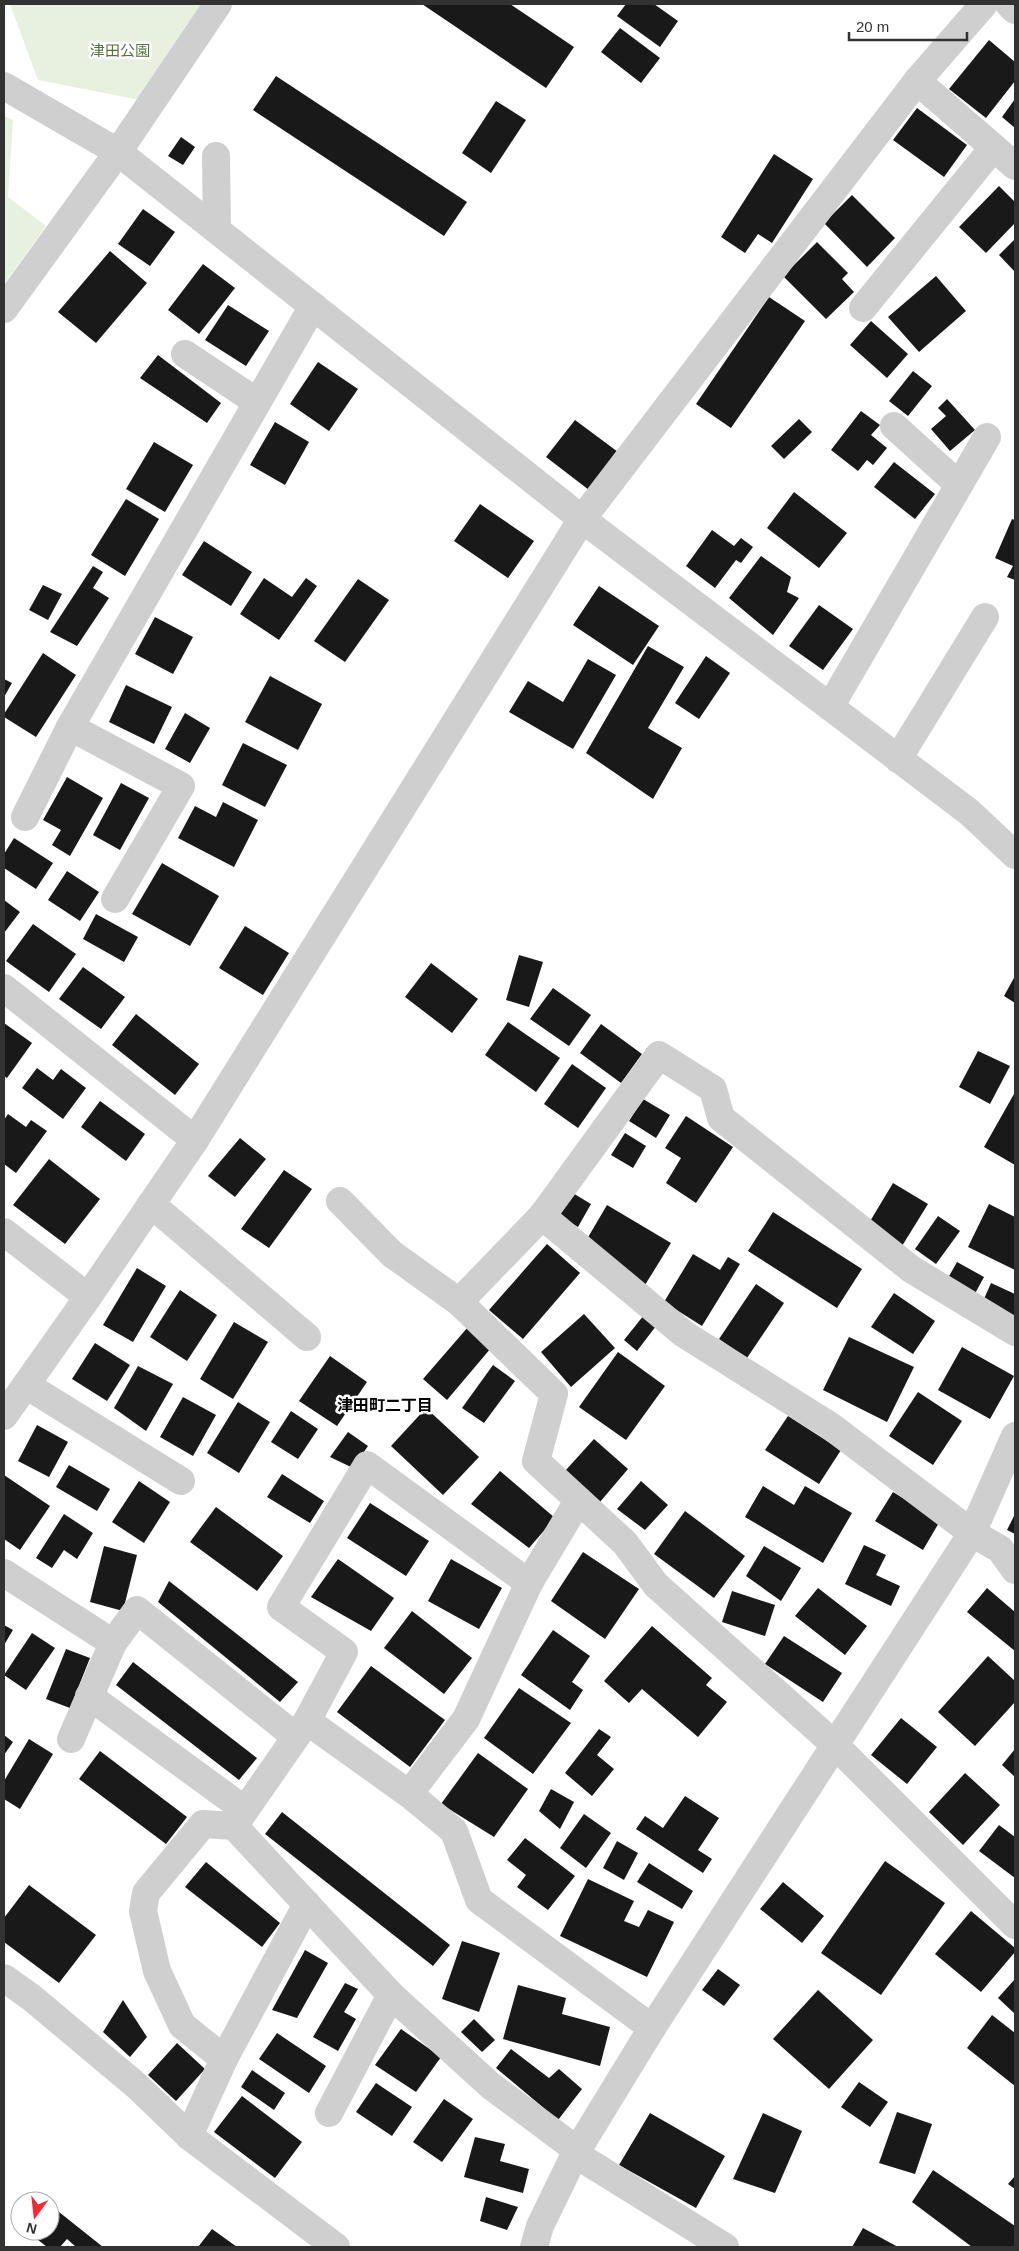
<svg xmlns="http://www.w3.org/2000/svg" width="1019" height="2251" font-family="Helvetica,'Noto Sans JP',sans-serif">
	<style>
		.green { fill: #e8f0e0 }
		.building { fill: #191919 }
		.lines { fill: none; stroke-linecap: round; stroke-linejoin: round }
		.minor { stroke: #cfcfcf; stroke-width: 28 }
		.labels { text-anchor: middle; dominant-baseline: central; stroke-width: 5; stroke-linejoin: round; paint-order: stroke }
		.park-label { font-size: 15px; fill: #52733a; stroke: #fff }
		.neighbourhood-label { font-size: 16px; font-weight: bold; fill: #000; stroke: #fff }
	</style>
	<rect width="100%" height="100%" fill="#fff"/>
	<g class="green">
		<polygon points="10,4 206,4 140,100 38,80"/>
		<polygon points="4,116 13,120 8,197 46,226 4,284"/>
	</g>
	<g class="building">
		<polygon points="422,4 510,4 574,47 546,88"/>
		<polygon points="626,4 654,4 678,21 660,47 617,16"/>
		<polygon points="620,28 660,58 641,83 601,52"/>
		<polygon points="989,40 1015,62 1015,81 986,118 949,89"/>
		<polygon points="276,76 467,202 444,236 253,110"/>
		<polygon points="1015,99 1015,128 1002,117"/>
		<polygon points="496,101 526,120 491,173 462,153"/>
		<polygon points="917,108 967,145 944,177 893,140"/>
		<polygon points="181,137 195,147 183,165 168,156"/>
		<polygon points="774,154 813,179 772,243 758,234 745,253 721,237"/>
		<polygon points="999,186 1015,202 1015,223 986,253 959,227"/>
		<polygon points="852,195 895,238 867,267 824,223"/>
		<polygon points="143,209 175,232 150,266 118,244"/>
		<polygon points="1015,239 1015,272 999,255"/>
		<polygon points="817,242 848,273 842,279 854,292 826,319 783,276"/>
		<polygon points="110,251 147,283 96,343 58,312"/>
		<polygon points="203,264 235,288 199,334 168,310"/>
		<polygon points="936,276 966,311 919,352 888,317"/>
		<polygon points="769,297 805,321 731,428 696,404"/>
		<polygon points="228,305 269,331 246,366 205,340"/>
		<polygon points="871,321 908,354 887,378 850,345"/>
		<polygon points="158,355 221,403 207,423 140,378"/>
		<polygon points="318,362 358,389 329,431 290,404"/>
		<polygon points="913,371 932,386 908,416 889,401"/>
		<polygon points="947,399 975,430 950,451 931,429 946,416 938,408"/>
		<polygon points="861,411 880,425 871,435 887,448 873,465 867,460 858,471 831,450"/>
		<polygon points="799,419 812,432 784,459 771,446"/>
		<polygon points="575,420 618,452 589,490 546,457"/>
		<polygon points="275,422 309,442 285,485 250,465"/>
		<polygon points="154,442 193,465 165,512 126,489"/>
		<polygon points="894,462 935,494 915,519 874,487"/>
		<polygon points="794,492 847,533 819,568 767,528"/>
		<polygon points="126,499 159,519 125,576 91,555"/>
		<polygon points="480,504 534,541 508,578 454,541"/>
		<polygon points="1012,519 1015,520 1015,580 1007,577 1013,566 995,558"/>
		<polygon points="712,530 734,546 741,538 753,547 741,563 736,560 715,588 686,566"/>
		<polygon points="204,541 252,572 231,606 182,575"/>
		<polygon points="761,556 791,577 787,592 799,598 773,635 729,598"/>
		<polygon points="93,566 103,572 93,588 109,598 77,646 50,632"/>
		<polygon points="264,578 292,597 306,578 317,586 279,640 240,614"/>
		<polygon points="358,579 389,600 345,662 314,641"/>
		<polygon points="43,585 62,594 48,620 29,610"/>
		<polygon points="599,586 659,626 633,665 573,625"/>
		<polygon points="819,605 853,629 823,670 789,646"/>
		<polygon points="155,617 193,637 173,674 135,654"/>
		<polygon points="648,646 684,667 648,728 682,748 653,799 586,753"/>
		<polygon points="43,653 76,675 36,737 4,717 4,714"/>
		<polygon points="706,656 730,673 699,719 675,703"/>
		<polygon points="588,659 616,675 573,749 509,712 528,681 563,702"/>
		<polygon points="270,676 322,704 298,750 245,722"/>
		<polygon points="4,679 12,683 4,697"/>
		<polygon points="126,685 172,707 154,744 109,722"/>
		<polygon points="185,713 210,728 190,763 165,749"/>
		<polygon points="243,743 287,765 265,807 222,785"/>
		<polygon points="67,777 103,798 70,856 52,845 61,830 43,820"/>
		<polygon points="121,783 149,798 120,850 93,835"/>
		<polygon points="223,802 258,820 234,867 178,838 195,806 216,817"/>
		<polygon points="14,838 53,863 36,889 4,868 4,854"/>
		<polygon points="162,863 219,896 190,946 132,914"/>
		<polygon points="67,871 99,892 80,921 48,900"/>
		<polygon points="4,900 20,912 4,933"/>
		<polygon points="96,914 138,937 124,962 83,939"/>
		<polygon points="33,924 76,954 49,992 6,961"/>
		<polygon points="245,926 289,953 263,995 219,968"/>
		<polygon points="519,955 543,962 529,1007 506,1000"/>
		<polygon points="431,963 478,999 452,1033 405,997"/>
		<polygon points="83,967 125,997 101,1029 59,999"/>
		<polygon points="1015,976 1015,1003 1004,996"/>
		<polygon points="553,988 591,1015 569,1046 530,1019"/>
		<polygon points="136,1014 199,1064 175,1095 112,1045"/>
		<polygon points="508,1022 560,1058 536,1092 485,1055"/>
		<polygon points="4,1023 32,1043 7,1078 4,1076"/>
		<polygon points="601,1024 642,1054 621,1083 580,1053"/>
		<polygon points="978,1051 1010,1066 990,1104 959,1087"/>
		<polygon points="572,1064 606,1088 578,1128 544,1104"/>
		<polygon points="37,1068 53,1080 61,1069 86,1088 63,1119 22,1088"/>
		<polygon points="1014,1094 1015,1095 1015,1165 984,1147"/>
		<polygon points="643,1099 670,1115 656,1138 629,1121"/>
		<polygon points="100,1101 145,1134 126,1161 81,1127"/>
		<polygon points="8,1114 26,1127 31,1120 47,1131 16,1173 4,1164 4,1120"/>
		<polygon points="686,1116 733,1147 696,1203 666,1183 681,1158 665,1148"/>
		<polygon points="625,1133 646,1146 633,1168 611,1155"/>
		<polygon points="240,1138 266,1159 235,1197 208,1176"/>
		<polygon points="49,1159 100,1199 65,1244 13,1205"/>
		<polygon points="284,1170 312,1189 269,1248 241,1229"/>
		<polygon points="893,1183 928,1204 902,1246 869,1223"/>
		<polygon points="571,1192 591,1204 578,1227 557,1215"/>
		<polygon points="989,1204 1015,1217 1015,1270 968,1247"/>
		<polygon points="607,1205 671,1243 645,1285 587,1239"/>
		<polygon points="773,1212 862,1269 837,1308 748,1251"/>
		<polygon points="938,1216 960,1231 936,1264 915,1249"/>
		<polygon points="547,1244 580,1273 523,1339 489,1310"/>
		<polygon points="693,1254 720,1270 728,1257 740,1264 702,1326 664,1302"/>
		<polygon points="957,1262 984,1277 972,1299 944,1285"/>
		<polygon points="137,1268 166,1286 133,1342 103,1325"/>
		<polygon points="991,1283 1015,1294 1015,1324 980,1308"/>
		<polygon points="756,1284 784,1303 747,1358 719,1339"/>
		<polygon points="180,1290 217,1315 187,1361 150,1337"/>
		<polygon points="894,1293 935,1321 913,1354 871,1327"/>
		<polygon points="584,1314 615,1348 571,1387 541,1352"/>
		<polygon points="644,1315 656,1326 637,1351 624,1340"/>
		<polygon points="234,1322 268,1342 233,1399 200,1379"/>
		<polygon points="468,1327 491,1348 447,1400 423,1379"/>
		<polygon points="849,1337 914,1367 887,1422 823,1390"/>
		<polygon points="95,1343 130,1365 107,1401 72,1379"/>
		<polygon points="962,1347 1014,1376 990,1419 938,1390"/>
		<polygon points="618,1352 665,1386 626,1440 579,1407"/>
		<polygon points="330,1356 367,1382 337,1426 299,1401"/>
		<polygon points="493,1365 515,1381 484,1423 462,1408"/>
		<polygon points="138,1366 173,1384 146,1431 114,1408"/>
		<polygon points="918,1392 962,1421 933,1465 889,1436"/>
		<polygon points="183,1397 216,1415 193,1456 160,1437"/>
		<polygon points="238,1402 270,1422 239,1473 207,1453"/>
		<polygon points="426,1408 479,1457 443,1495 391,1446"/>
		<polygon points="291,1411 318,1429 298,1459 271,1442"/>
		<polygon points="788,1416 841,1450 819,1484 765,1450"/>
		<polygon points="37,1425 68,1442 49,1477 18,1461"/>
		<polygon points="348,1432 368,1446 353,1468 330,1457"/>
		<polygon points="594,1439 628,1469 600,1502 565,1471"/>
		<polygon points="69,1465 110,1489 97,1511 56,1487"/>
		<polygon points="500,1471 555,1518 529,1548 471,1504"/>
		<polygon points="282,1474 324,1501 310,1523 267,1497"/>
		<polygon points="4,1475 50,1506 20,1550 4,1539"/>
		<polygon points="139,1481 170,1502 144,1543 112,1522"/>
		<polygon points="641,1481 668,1505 645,1530 617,1509"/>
		<polygon points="763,1486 794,1505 805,1486 852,1513 823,1563 745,1517"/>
		<polygon points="893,1492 940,1521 923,1550 875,1521"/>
		<polygon points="370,1503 429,1541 406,1576 347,1538"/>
		<polygon points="216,1507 283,1556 257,1591 190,1542"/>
		<polygon points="685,1511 745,1556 714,1598 654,1554"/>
		<polygon points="64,1514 93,1533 77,1559 64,1550 52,1568 36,1558"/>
		<polygon points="1015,1514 1015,1534 1007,1530"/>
		<polygon points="864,1545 886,1555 876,1575 900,1586 891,1606 845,1584"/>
		<polygon points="104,1546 137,1555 123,1611 90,1602"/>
		<polygon points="764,1546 801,1568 781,1601 746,1576"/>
		<polygon points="583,1552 639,1589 605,1639 551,1601"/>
		<polygon points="338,1559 394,1598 371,1631 311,1597"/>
		<polygon points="451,1559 502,1588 479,1629 428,1601"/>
		<polygon points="169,1581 298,1682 280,1702 158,1602"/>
		<polygon points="818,1588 867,1626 845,1655 795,1616"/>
		<polygon points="987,1588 1015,1612 1015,1651 967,1612"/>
		<polygon points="732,1591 775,1605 765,1636 722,1622"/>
		<polygon points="412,1611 472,1658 444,1694 384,1648"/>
		<polygon points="4,1625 13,1630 4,1645"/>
		<polygon points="652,1626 712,1678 706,1685 727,1702 698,1737 642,1689 629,1703 604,1681"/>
		<polygon points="553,1630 590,1656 572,1682 583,1690 570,1710 521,1675"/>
		<polygon points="32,1633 55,1648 26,1690 4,1675"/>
		<polygon points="784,1636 842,1673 823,1702 765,1664"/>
		<polygon points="66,1649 90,1658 70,1708 46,1699"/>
		<polygon points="988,1656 1015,1681 1015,1702 975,1746 938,1712"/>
		<polygon points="133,1662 257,1758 239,1780 116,1685"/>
		<polygon points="371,1666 445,1720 410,1767 337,1712"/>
		<polygon points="519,1688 571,1723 533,1774 484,1738"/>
		<polygon points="901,1718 937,1747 907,1784 871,1755"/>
		<polygon points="599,1729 611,1737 597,1755 614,1769 592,1796 565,1773"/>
		<polygon points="4,1735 13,1742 4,1755"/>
		<polygon points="29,1739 53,1754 20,1809 4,1799 4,1781"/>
		<polygon points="1015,1749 1015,1777 1002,1765"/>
		<polygon points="100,1751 187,1817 166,1844 79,1779"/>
		<polygon points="478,1753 528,1789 494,1837 441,1804"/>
		<polygon points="965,1773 1000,1805 963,1845 929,1812"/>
		<polygon points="551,1789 574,1802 560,1829 539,1811"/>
		<polygon points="685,1796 719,1818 698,1850 712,1859 703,1873 636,1829 645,1816 663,1828"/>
		<polygon points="282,1812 450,1945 433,1966 265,1834"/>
		<polygon points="584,1814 611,1833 586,1868 560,1848"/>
		<polygon points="999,1825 1015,1837 1015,1878 979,1851"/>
		<polygon points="525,1838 575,1876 548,1910 517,1887 526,1875 507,1860"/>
		<polygon points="617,1841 638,1853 624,1880 603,1868"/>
		<polygon points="885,1861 945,1903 881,1995 821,1953"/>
		<polygon points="206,1862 280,1923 262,1947 185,1887"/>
		<polygon points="649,1863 693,1891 682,1909 637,1882"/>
		<polygon points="588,1879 634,1901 624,1921 639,1927 648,1910 674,1922 647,1977 560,1936"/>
		<polygon points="783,1882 824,1916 802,1943 760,1909"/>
		<polygon points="29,1885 96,1935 59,1983 4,1942 4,1918"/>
		<polygon points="971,1911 1015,1948 1015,1952 981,1992 935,1954"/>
		<polygon points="462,1941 500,1953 479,2012 442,1999"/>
		<polygon points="305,1950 328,1963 297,2018 272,2010"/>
		<polygon points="718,1969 740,1985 724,2006 702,1990"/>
		<polygon points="1015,1979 1015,2014 998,1998"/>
		<polygon points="345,1983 358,1989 344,2012 356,2019 338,2051 313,2037"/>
		<polygon points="518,1985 566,1998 562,2014 610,2027 600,2066 503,2039"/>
		<polygon points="818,1990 873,2040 829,2089 773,2039"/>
		<polygon points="123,2000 147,2037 130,2057 103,2032"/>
		<polygon points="992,2015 1015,2033 1015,2086 967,2048"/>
		<polygon points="474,2019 495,2040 482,2052 461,2032"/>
		<polygon points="401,2029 441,2057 416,2092 375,2065"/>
		<polygon points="277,2033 326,2066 309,2093 259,2059"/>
		<polygon points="177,2043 205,2069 176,2101 148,2075"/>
		<polygon points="511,2049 549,2078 559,2069 582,2089 558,2120 496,2068"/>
		<polygon points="252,2070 285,2093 274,2110 241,2087"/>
		<polygon points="859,2082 888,2102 870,2127 841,2107"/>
		<polygon points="376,2083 412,2107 392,2136 356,2112"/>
		<polygon points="242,2096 302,2142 275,2178 214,2132"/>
		<polygon points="444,2099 473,2119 442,2162 413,2142"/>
		<polygon points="897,2112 932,2124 915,2174 879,2163"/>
		<polygon points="650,2113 725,2156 696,2208 619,2165"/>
		<polygon points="763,2113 802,2131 775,2193 733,2179"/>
		<polygon points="475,2137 505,2144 500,2161 529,2169 523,2193 464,2177"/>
		<polygon points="933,2170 1015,2226 1015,2247 972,2247 912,2202"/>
		<polygon points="1015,2176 1015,2189 1008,2184"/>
		<polygon points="486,2197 518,2207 507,2230 480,2221"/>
		<polygon points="54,2208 103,2247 76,2247 67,2239 60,2247 47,2247 33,2236 36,2231 50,2231 50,2214"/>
		<polygon points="863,2228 898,2247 852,2247"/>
		<polygon points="212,2229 237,2247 198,2247"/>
	</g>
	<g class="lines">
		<g class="minor">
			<polyline points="1009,4 1015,10"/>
			<polyline points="917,81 1015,166"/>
			<polyline points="4,86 118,152 582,519 969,812 1015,855"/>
			<polyline points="216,156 217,230"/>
			<polyline points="863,308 993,148"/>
			<polyline points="4,309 118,152 218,4"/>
			<polyline points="185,354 257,402"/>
			<polyline points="894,426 959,485"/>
			<polyline points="830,707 987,437"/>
			<polyline points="898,759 985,617"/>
			<polyline points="25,817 70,727"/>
			<polyline points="115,899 181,786 70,727 313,306"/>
			<polyline points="4,988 195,1140"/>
			<polyline points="340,1201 392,1254 459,1302 554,1394 536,1461 625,1543 656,1585 835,1745 1015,1925"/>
			<polyline points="151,1204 307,1337"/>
			<polyline points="542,1216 659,1055 713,1089 721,1118 911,1269 1015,1332"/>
			<polyline points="4,1232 88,1297"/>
			<polyline points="459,1302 542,1216 684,1334 829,1425 972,1533 1000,1549 1015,1570"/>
			<polyline points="26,1385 181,1481"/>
			<polyline points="4,1416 88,1297 195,1140 582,519 917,81 984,4"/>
			<polyline points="4,1573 113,1643"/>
			<polyline points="529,1583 367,1465 281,1607 344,1652 307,1721 409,1794 454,1831 479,1900 652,2028"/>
			<polyline points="89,1696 245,1810"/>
			<polyline points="307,1721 234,1826 391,1995 491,2086 577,2150"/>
			<polyline points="71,1739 113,1643 137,1610 296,1737"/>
			<polyline points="409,1794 466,1719 529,1583 578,1501"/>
			<polyline points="4,1978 32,1998 137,2086 189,2136 336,2247"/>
			<polyline points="224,2059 182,2025 157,1971 143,1911 146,1893 203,1824 234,1826"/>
			<polyline points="329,2113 391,1995"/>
			<polyline points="189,2136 224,2059 307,1904"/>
			<polyline points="575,2154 725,2247"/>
			<polyline points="534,2247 540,2226 575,2154 652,2028 972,1533 1015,1436"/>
		</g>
	</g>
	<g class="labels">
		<g class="park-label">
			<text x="120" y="50">津田公園</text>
		</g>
		<g class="neighbourhood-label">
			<text x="385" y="1405">津田町二丁目</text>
		</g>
	</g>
	<rect width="1019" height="2251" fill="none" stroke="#323232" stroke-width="10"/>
	<g transform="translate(35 2216) rotate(195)"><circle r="24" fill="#ffffff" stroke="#adadad"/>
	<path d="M0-4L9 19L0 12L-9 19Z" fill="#f6272e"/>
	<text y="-8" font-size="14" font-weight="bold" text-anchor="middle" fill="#323232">N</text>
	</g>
	<path d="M849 32v8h118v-8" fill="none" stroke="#323232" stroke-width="2.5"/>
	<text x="856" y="32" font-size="15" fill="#323232" stroke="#ffffff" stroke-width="4" paint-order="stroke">20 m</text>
</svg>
